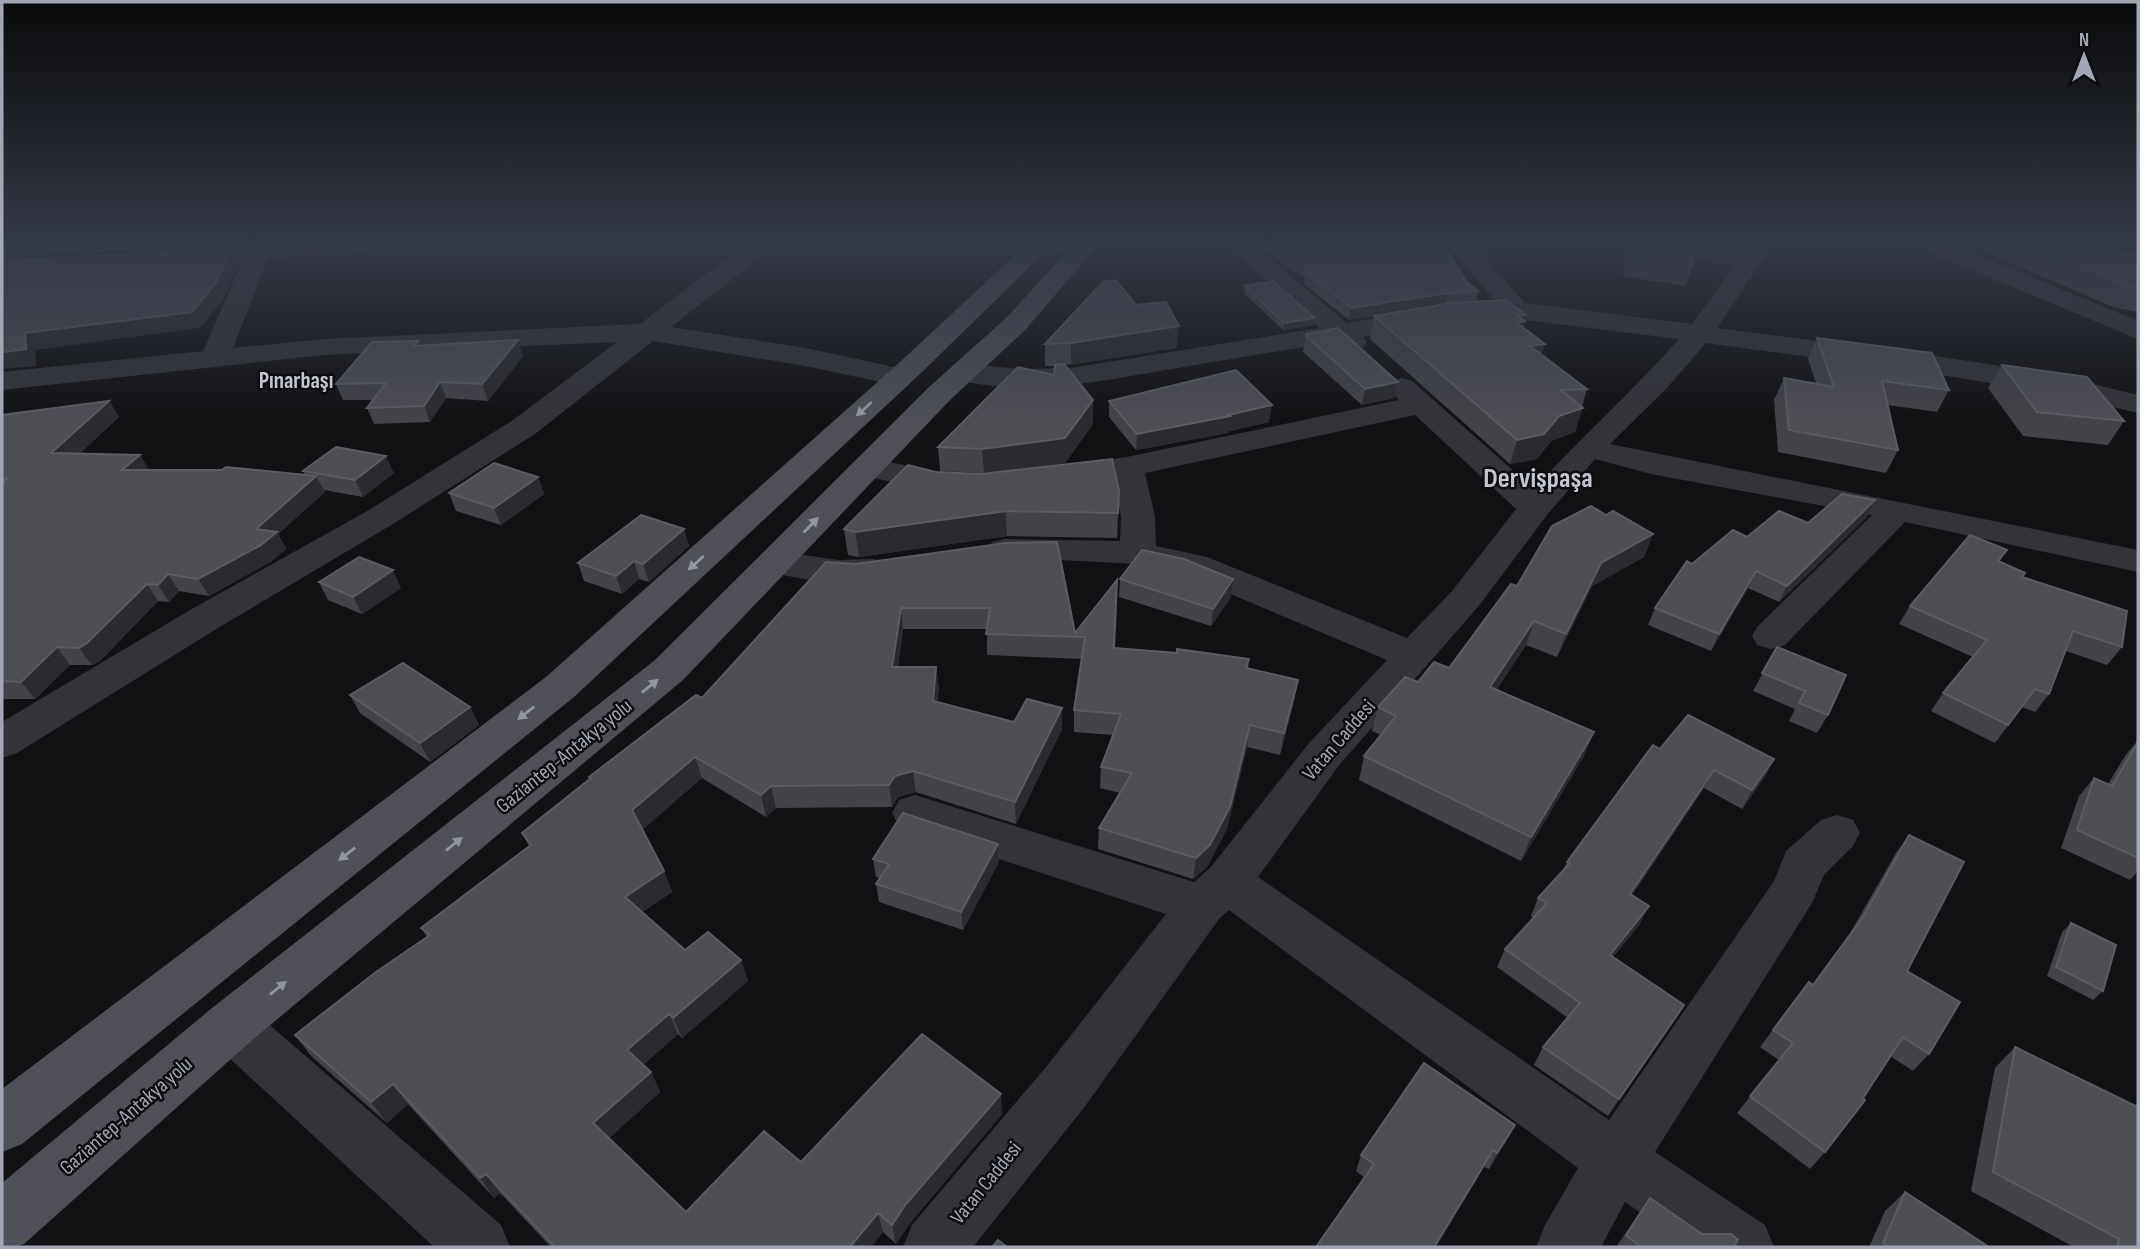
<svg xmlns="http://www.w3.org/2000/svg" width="2140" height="1249" font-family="'Sofia Sans Condensed',sans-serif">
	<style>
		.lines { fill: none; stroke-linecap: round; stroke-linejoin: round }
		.minor { fill: #333339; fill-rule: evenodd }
		.major { fill: #4f5058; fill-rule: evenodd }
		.wall { fill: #434349 }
		.shaded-wall { fill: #2b2b2f }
		.building { fill: #4e4e55; stroke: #5b5c64; stroke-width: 2 }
		.oneway { fill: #9296a2 }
		.labels { text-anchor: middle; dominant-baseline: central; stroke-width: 5; stroke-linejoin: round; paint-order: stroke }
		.street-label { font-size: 21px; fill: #a3a7b5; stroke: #0d0d0f }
		.far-district-label { font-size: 23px; font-weight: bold; fill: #c4c7d1; stroke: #0d0d0f }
		.district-label { font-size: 28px; font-weight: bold; fill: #c4c7d1; stroke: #0d0d0f }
	</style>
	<rect width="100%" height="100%" fill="#121214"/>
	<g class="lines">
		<g class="minor">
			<polygon points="3,246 28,246 11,270 2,272"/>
			<path d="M217,246h872l-3,5 -50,5h-274l-91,71 135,21 93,20 10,3 5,6 -5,6 -10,3 -93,-20 -153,-25 -118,93 -142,90 -175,104 -201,125 -15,5v-36l188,-112 179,-100 144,-90 104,-78 -293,13 -322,35v-18l201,-21 40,-91 -60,2 -9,-2 -3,-5 3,-5zM354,254l377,1 -91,69 -316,15 -91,9 35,-90z"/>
			<path d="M1227,246h27l93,77 99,-16 51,-3 -47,-58h25l50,57 167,21 42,-58 -76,-13 -9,-2 -3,-5h57l40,7 5,-7h24l-55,82c140,19 284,31 421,67v18c-142,-35 -287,-50 -432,-70l-39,45 -57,56 528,106v22l-233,-50 -120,123 -14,4 -14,-4 -5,-9 5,-9 115,-112 -221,-41 -56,-15 -48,56 -69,92 -138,157 -82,113 351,243 165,-239 12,-30 35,-31 16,-5 16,5 7,13 -7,13 -29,29 -12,28 -157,249 110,73 9,22h-84l-65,-45 -24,45h-65l9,-22 33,-57 -349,-258 -10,9 -133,186 -113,142h-70l9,-22 134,-158 120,-153 -267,-88 -7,-13 7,-13 16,-5 279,87 16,-14 100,-126 77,-82 -204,-86 -45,-10 -80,-4 -53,1 -13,-3 -5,-8 5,-8 13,-3 115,2 1,-25 -8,-37 -50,6 -12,-3 -4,-7 4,-7 76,-11 272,-57 -12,-13 5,-6 10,-3 10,3 122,108c47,-52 99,-98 145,-150l-162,-20 -71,4 -83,14 4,5 -4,6c-12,3 -18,1 -27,-6 -57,9 -113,18 -170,28 -70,12 -143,27 -213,9l-5,-6 5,-6 10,-3 57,5 51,-1 249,-40zM1415,415l101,94 -64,82 -45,47 -200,-81 -51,-11 -1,-30 -10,-43z"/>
			<polygon points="1923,246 1956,246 2138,321 2138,339 1926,251"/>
			<polygon points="867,457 963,478 968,485 963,492 951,495 855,474 851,467 855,460"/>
			<path d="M775,551l64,9 34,-1 13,3 5,8 -5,8c-39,10 -85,2 -124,-8l-5,-8 5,-8z"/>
			<polygon points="231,1001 250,1008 501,1225 510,1247 434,1247 212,1042 204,1025 212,1008"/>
		</g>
		<g class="major">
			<polygon points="1025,246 1051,246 921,373 574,697 22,1144 2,1152 2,1089 546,677 901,361"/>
			<polygon points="1072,246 1097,246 1025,330 950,400 683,680 250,1042 24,1244 15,1247 2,1247 2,1183 212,1008 655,660 928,388 1006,318"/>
		</g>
	</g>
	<g class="wall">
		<polygon points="2,246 215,246 2,257"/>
		<polygon points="1257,246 1398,246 1467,282 1478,291 1476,302 1524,321 1524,327 1542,355 1587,389 1575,432 1551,441 1537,459 1510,464 1370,339 1374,316 1349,320 1304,284 1305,278"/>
		<polygon points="1625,246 1692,246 1693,265 1685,286 1623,276"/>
		<polygon points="1985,246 2101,246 2100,247 2138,255 2138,312 2113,307 1990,254"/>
		<polygon points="1245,286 1315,318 1314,325 1283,330 1244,293"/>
		<polygon points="1136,305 1177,348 1065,365 1093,424 1065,463 984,473 940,471 938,447 1054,375 1055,366 1045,366 1045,344"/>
		<polygon points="1306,334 1398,382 1394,398 1362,405 1303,352"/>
		<polygon points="1817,338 1949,390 1937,412 1888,405 1898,450 1886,473 1778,452 1774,400 1784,378 1816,383 1808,359"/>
		<polygon points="420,346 523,356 488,401 446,398 430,422 374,424 367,408 373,400 343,400 336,384"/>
		<polygon points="2002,365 2124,421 2108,445 2023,436 1988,388"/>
		<polygon points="109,401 119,417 79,454 149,470 305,475 303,471 394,473 363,497 324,490 325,492 278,534 286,549 270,562 209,596 179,591 169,602 158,601 100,661 92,665 70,665 35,699 2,699 2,415"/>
		<polygon points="1109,401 1269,422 1229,431 1228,433 1136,450 1109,417"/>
		<polygon points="936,472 1119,491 1117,538 1007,536 859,557 848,555 844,529"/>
		<polygon points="538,477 544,494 501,525 456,511 449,493"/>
		<polygon points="1875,500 1867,517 1779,602 1748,588 1711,651 1648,625 1655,608 1692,564 1747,537 1808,523"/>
		<polygon points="1606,515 1653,534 1644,557 1592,586 1557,657 1526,645 1497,689 1584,756 1521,861 1359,780 1364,756 1381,735 1372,731 1378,707 1418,682 1449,668 1517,586"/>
		<polygon points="684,529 689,546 649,582 639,579 622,594 584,581 578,563"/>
		<polygon points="2007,550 1999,562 2023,577 2122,647 2107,665 2066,651 2049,694 2035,712 2022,707 1995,743 1931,711 1943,693 1973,657 1899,624 1910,606"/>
		<polygon points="856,564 1075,633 1115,648 1249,659 1248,669 1298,680 1294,701 1280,755 1247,747 1227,829 1207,867 1193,879 1098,849 1099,828 1120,793 1100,788 1101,767 1113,735 1074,732 1074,710 1082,659 987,655 987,629 903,629 898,667 939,688 937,703 1014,722 1062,729 1016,824 916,792 898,797 892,807 776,808 766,817 702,778 642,829 664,871 672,892 642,912 685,950 741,960 748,981 682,1038 678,1034 643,1065 651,1072 660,1092 609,1138 686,1212 801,1162 1002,1114 910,1223 896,1244 883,1232 871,1247 551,1247 500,1193 494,1198 408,1104 387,1123 311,1056 295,1035 427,937 421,928 529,846 522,833 590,779 589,777 702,698"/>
		<polygon points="1120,579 1231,597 1211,626 1119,597"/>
		<polygon points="319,582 401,588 362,614 328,600"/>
		<polygon points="1777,647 1828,715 1817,733 1789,721 1795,709 1753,691"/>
		<polygon points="350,695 470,707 479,725 430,762 360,713"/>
		<polygon points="2138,740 2138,871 2130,880 2061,848 2079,796 2094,778 2108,784 2125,756"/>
		<polygon points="1660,749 1774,759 1764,778 1742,809 1704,788 1632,895 1640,924 1613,957 1684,1005 1608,1116 1534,1065 1543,1047 1568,1018 1497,967 1505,949 1534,918 1531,916 1538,898 1562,872 1567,862"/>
		<polygon points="1909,835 1907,971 1929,1054 1913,1071 1890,1056 1825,1152 1810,1169 1737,1113 1779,1060 1760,1047 1809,982 1813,984 1849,935 1896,853"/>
		<polygon points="998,844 999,862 963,930 879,902 876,884 880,878 876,877 873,859"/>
		<polygon points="2071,923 2103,991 2093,1000 2047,976 2062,932"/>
		<polygon points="2015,1047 2138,1247 2074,1247 1971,1191 1995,1068"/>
		<polygon points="1515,1125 1506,1141 1489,1169 1484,1167 1436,1247 1316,1247 1365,1178 1356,1171 1361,1155"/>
		<polygon points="1905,1192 1989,1247 1869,1247 1885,1211"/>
		<polygon points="1650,1198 1702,1234 1733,1247 1616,1247"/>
	</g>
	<g class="shaded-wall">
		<polygon points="232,248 239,263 223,300 200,328 35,350 36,366 2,369 2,352 25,333"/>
		<polygon points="1448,293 1446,304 1349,320 1351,308"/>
		<polygon points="1526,315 1524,322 1525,321 1519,344 1518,316"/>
		<polygon points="1315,318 1314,325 1283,330 1284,323"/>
		<polygon points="1179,326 1177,348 1071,365 1071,343"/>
		<polygon points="518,340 523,356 488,401 482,384"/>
		<polygon points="1545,344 1538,367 1530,346"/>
		<polygon points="440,382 446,398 430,422 424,406"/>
		<polygon points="1398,382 1394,398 1362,405 1365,389"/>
		<polygon points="1093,400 1093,424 1065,463 984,473 982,449"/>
		<polygon points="109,401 119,417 62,469 51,453"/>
		<polygon points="1272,405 1269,422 1229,431 1228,433 1136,450 1137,434"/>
		<polygon points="1583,408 1575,432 1551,441 1537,459 1510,464 1517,440 1559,416"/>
		<polygon points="140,455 150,471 122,470"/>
		<polygon points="386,456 394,473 363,497 355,480"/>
		<polygon points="316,476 325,492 278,534 286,549 270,562 209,596 198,579"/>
		<polygon points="538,477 544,494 501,525 494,508"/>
		<polygon points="1875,500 1867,517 1779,602 1787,586"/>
		<polygon points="1006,511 1007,536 859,557 855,532"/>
		<polygon points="684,529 689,546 649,582 643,564"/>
		<polygon points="1653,534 1644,557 1592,586 1557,657 1566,634 1601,563"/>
		<polygon points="634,561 639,579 622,594 616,576"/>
		<polygon points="393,570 401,588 362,614 353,597"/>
		<polygon points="1756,571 1748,588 1711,651 1719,634"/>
		<polygon points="168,574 179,591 169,602 158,585"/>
		<polygon points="1233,579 1231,597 1211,626 1213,609"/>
		<polygon points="147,584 158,601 100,661 92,665 79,648"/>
		<polygon points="901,608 903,629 895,688 892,667"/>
		<polygon points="1534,621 1526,645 1483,710 1490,687"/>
		<polygon points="57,647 70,665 35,699 21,682"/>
		<polygon points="936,667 939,688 935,723 933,701"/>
		<polygon points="1298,680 1294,701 1280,755 1284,733"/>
		<polygon points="470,707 479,725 430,762 420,743"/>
		<polygon points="1062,708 1062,729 1016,824 1015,802"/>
		<polygon points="1250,725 1247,747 1227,829 1207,867 1193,879 1196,858"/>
		<polygon points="1594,732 1584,756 1521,861 1531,837"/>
		<polygon points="695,757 702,778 640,832 632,810"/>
		<polygon points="1774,759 1764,778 1742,809 1752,790"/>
		<polygon points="1714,770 1704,788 1621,912 1630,894"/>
		<polygon points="913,771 916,792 898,797 892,807 889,785 895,776"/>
		<polygon points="771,786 776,808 766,817 761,795"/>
		<polygon points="998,844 999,862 963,930 961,912"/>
		<polygon points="664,871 672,892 633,918 625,897"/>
		<polygon points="1649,906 1640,924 1600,972 1610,955"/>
		<polygon points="741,960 748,981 682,1038 673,1018"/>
		<polygon points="1684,1005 1673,1023 1608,1116 1619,1099"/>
		<polygon points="669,1014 678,1034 637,1070 627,1050"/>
		<polygon points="651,1072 660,1092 604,1143 593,1123"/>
		<polygon points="393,1084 408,1104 387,1123 371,1102"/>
		<polygon points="1001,1094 1002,1114 910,1223 896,1244 892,1225 906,1204"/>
		<polygon points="1515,1125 1506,1141 1489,1169 1497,1153"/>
		<polygon points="1493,1150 1484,1167 1436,1247 1434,1247"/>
		<polygon points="486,1174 500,1193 494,1198 480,1178"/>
		<polygon points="878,1213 883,1232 871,1247 850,1247"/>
	</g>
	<g class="building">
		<polygon points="1275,246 1398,246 1401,248 1444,247 1467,282 1478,291 1448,293 1351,308 1306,272 1313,271"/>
		<polygon points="1631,246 1692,246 1693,265 1630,256"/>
		<polygon points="2029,246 2095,246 2138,255 2138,289 2126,286"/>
		<polygon points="232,248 215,284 192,312 25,333 26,349 2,352 2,261"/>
		<polygon points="1116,280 1136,305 1166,302 1179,326 1071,343 1045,344 1103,282"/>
		<polygon points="1273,281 1315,318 1284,323 1245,286"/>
		<polygon points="1506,300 1526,315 1518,316 1525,321 1517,323 1545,344 1530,346 1587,389 1561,390 1583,408 1559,416 1544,434 1517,440 1374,316 1451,303"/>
		<polygon points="1338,328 1398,382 1365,389 1306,336 1306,334"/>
		<polygon points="1817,338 1932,353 1949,390 1882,381 1898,450 1789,430 1784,378 1834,387"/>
		<polygon points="518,340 482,384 440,382 424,406 367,408 386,383 336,384 372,342 418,341 414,346"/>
		<polygon points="1064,364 1093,400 1065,438 982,449 938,447 1018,367 1054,375 1055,365"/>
		<polygon points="2002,365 2087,377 2124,421 2037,412"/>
		<polygon points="1236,370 1272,405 1228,415 1230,416 1137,434 1109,401"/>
		<polygon points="109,401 51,453 140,455 122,470 222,470 226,467 316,476 256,529 277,532 261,545 198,579 168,574 158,585 147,584 87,643 79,648 57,647 21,682 2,681 2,484 7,478 2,479 2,415"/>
		<polygon points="336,447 386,456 355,480 303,471"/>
		<polygon points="1112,459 1119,491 1118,513 1006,511 855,532 844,529 908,465 936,472 982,474"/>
		<polygon points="494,463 538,477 494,508 449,493"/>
		<polygon points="1842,494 1875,500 1787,586 1756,571 1719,634 1655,608 1687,561 1692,564 1733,530 1747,537 1779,511 1808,523"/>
		<polygon points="1591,506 1606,515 1613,511 1653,534 1601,563 1566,634 1534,621 1490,687 1594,732 1531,837 1364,756 1396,716 1378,707 1405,677 1418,682 1434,662 1449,668 1511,584 1517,586 1552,526"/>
		<polygon points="641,515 684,529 643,564 634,561 616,576 578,563"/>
		<polygon points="1970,535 2007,550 1998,561 2025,573 2022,577 2127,611 2122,647 2073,631 2049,694 2035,689 2008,725 1943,693 1987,640 1910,606"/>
		<polygon points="1057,542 1075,633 1117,580 1114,648 1177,653 1177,649 1249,659 1246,668 1298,680 1284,733 1250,725 1230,807 1210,845 1196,858 1099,828 1132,773 1101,767 1121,714 1074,710 1085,637 986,634 990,608 901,608 892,667 936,667 933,701 1014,722 1027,699 1062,708 1015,802 913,771 895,776 889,785 771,786 761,795 695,757 632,810 664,871 625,897 685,950 708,932 741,960 673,1018 669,1014 627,1050 651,1072 593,1123 686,1212 764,1131 801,1162 922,1034 1001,1094 906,1204 892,1225 878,1213 850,1247 555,1247 486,1174 480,1178 393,1084 371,1102 295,1035 376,972 430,935 421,928 531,845 522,833 591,778 589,777 696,695 702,698 826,562 856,564 1006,543"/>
		<polygon points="1142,550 1184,559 1233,579 1213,609 1120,579"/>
		<polygon points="359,557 393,570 353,597 319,582"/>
		<polygon points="1777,647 1846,675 1828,715 1799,703 1805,691 1762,673"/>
		<polygon points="403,663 470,707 420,743 350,695"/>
		<polygon points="1688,715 1774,759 1752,790 1714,770 1630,894 1649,906 1610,955 1684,1005 1619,1099 1543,1047 1580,1003 1505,949 1547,903 1538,898 1570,863 1567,862 1653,745 1660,749"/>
		<polygon points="2138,742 2138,858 2077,830 2094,778 2112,786"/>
		<polygon points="903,813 998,844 961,912 876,884 889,864 873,859"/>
		<polygon points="1909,835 1964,862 1907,971 1960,1002 1929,1054 1903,1037 1863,1098 1865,1100 1825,1152 1750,1096 1793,1043 1773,1030 1809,982 1813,985 1863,917"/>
		<polygon points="2071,923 2116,945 2103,991 2056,967"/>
		<polygon points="2015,1047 2138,1107 2138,1247 2117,1247 2119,1239 1993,1172"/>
		<polygon points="1424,1063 1515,1125 1497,1153 1493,1150 1434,1247 1316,1247 1374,1164 1361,1155"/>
		<polygon points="1905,1192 1989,1247 1889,1247 1883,1243"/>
		<polygon points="1650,1198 1702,1234 1731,1234 1738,1240 1733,1247 1641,1247 1626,1235"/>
		<polygon points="998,1240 1007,1247 992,1247"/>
	</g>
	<defs><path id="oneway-solid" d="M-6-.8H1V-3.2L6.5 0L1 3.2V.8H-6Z" transform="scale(1.75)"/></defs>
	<g class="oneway">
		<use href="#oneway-solid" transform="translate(864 409) rotate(138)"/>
		<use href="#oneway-solid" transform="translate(811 525) rotate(-46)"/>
		<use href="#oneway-solid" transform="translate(696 563) rotate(138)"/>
		<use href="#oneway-solid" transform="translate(650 686) rotate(-39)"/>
		<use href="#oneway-solid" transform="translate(526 713) rotate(142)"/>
		<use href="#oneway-solid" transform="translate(454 844) rotate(-39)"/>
		<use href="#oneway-solid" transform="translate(347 854) rotate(142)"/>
		<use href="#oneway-solid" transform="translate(278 988) rotate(-39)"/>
	</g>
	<linearGradient id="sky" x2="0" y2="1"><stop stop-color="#0a0a0b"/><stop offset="0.58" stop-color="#333945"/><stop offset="1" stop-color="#333945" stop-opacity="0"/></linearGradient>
	<rect width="2140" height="421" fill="url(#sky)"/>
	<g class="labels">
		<g class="street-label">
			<text transform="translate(1339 740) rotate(-49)">Vatan Caddesi</text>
			<text transform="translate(564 756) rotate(-39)">Gaziantep-Antakya yolu</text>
			<text transform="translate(126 1116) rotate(-41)">Gaziantep-Antakya yolu</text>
			<text transform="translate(986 1183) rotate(-51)">Vatan Caddesi</text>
		</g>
		<g class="far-district-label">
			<text x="296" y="381">Pınarbaşı</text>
		</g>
		<g class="district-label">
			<text x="1538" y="478">Dervişpaşa</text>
		</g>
	</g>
	<rect width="2140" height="1249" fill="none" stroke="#a3a7b5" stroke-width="7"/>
	<g transform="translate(2084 56)" stroke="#0d0d0f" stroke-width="5" paint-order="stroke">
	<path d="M0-5L12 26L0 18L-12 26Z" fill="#a3a7b5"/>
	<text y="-10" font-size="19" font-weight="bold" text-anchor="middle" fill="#a3a7b5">N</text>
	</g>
</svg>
